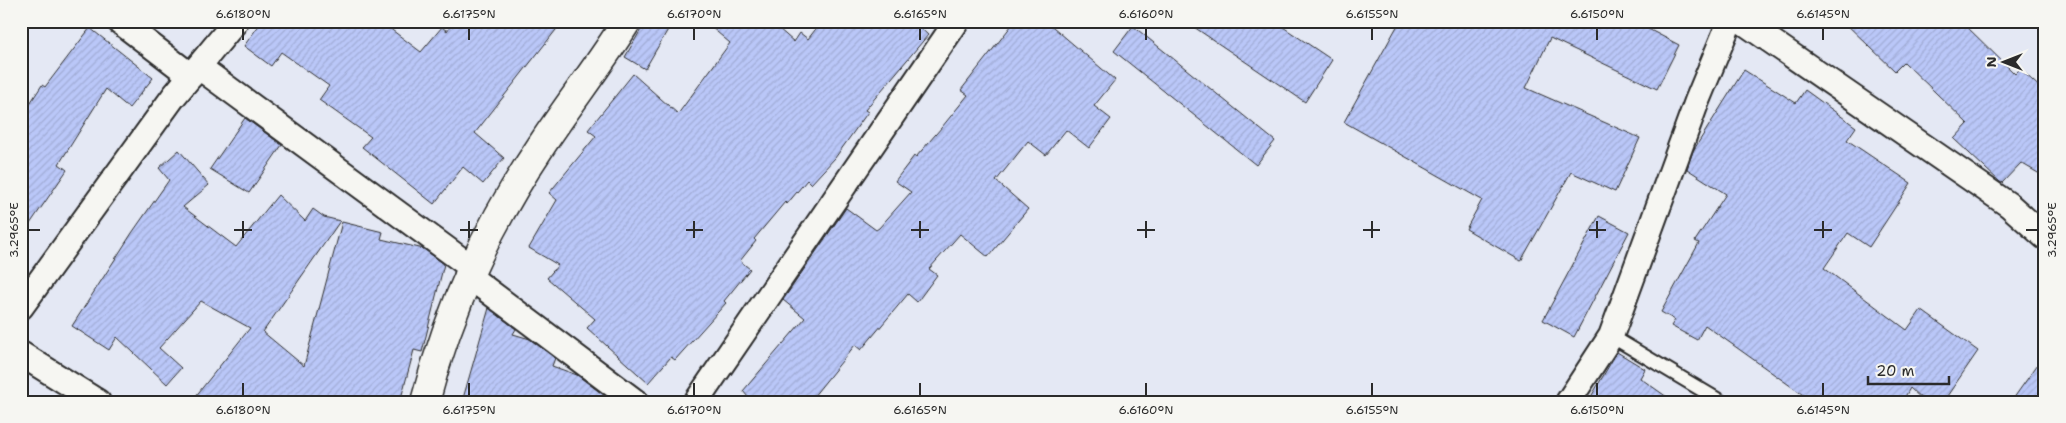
<svg xmlns="http://www.w3.org/2000/svg" width="2066" height="423" font-family="'Shantell Sans',sans-serif">
	<style>
		.building { fill: url(#building-hatch); stroke: #2b2b2b }
		.lines { fill: none; stroke-linecap: round; stroke-linejoin: round }
		.service-casing { stroke: #2b2b2b; stroke-width: 16 }
		.minor-casing { stroke: #2b2b2b; stroke-width: 28 }
		.tertiary-casing { stroke: #2b2b2b; stroke-width: 31 }
		.service { stroke: #f6f6f2; stroke-width: 12 }
		.minor { stroke: #f6f6f2; stroke-width: 24 }
		.tertiary { stroke: #f6f6f2; stroke-width: 28 }
		.ticks { fill: none; stroke: #2b2b2b; stroke-width: 2 }
		.neatline { fill: none; stroke: #2b2b2b; stroke-width: 2 }
		.ticks-label { font-size: 12px; text-anchor: middle; fill: #2b2b2b }
	</style>
	<defs>
		<pattern id="building-hatch" width="6" height="6" patternUnits="userSpaceOnUse" patternTransform="scale(1.25)"><rect width="6" height="6" fill="#bac7f8"/><path d="M-1 1l2-2M0 6l6-6M5 7l2-2" fill="none" stroke="#a0abd5"/></pattern>
	</defs>
	<rect width="100%" height="100%" fill="#e4e8f4"/>
	<filter id="ink" filterUnits="userSpaceOnUse"><feTurbulence type="fractalNoise" baseFrequency=".02" numOctaves="2"/><feDisplacementMap in="SourceGraphic" scale="10" xChannelSelector="R" yChannelSelector="G"/><feConvolveMatrix kernelMatrix="1 2 1 2 8 2 1 2 1" color-interpolation-filters="sRGB"/></filter>
	<g filter="url(#ink)">
		<g class="building">
			<polygon points="262,21 380,21 421,52 442,27 447,31 454,21 563,21 475,133 504,158 483,184 463,167 434,204 362,147 371,137 319,100 329,86 281,52 271,66 244,46"/>
			<polygon points="646,21 673,21 645,69 625,57"/>
			<polygon points="704,21 770,21 794,42 800,33 808,39 822,21 913,21 928,35 865,110 868,112 835,158 811,184 807,180 787,204 785,202 754,239 756,241 740,261 750,269 724,301 726,303 675,360 671,357 648,383 587,328 595,319 547,278 558,265 529,248 557,200 549,193 596,136 588,130 633,74 678,114 730,43"/>
			<polygon points="1015,21 1046,21 1115,80 1094,106 1111,119 1089,148 1066,130 1046,155 1028,141 996,181 1028,209 988,257 960,234 929,269 937,275 917,302 908,294 861,350 855,345 809,402 752,402 743,391 805,318 783,300 846,208 876,230 879,228 911,192 895,181 914,156 916,157 942,127 968,95 961,90"/>
			<polygon points="1185,21 1274,21 1332,60 1305,102"/>
			<polygon points="1400,21 1633,21 1679,45 1657,89 1550,38 1526,88 1640,138 1615,192 1571,172 1521,261 1466,229 1482,200 1344,122"/>
			<polygon points="1843,21 1961,21 2015,74 2020,69 2045,92 2045,177 2021,163 2002,183 2000,182 1954,139 1968,124 1904,62 1895,71"/>
			<polygon points="1133,26 1275,141 1256,165 1114,51"/>
			<polygon points="90,28 153,78 129,108 106,89 59,164 67,170 21,237 21,117 42,85 45,87"/>
			<polygon points="1744,70 1796,103 1805,90 1856,127 1847,140 1911,183 1869,247 1848,233 1824,268 1907,330 1921,310 1978,351 1943,402 1925,402 1910,388 1902,402 1813,402 1705,325 1697,340 1671,326 1675,320 1661,312 1699,243 1695,241 1726,194 1687,169 1693,151"/>
			<polygon points="245,118 282,145 249,193 210,169"/>
			<polygon points="179,150 209,185 183,207 236,247 278,195 305,221 313,209 324,217 340,221 263,332 304,366 342,222 383,232 381,239 424,249 444,264 422,352 414,350 400,402 191,402 250,328 201,301 159,348 181,368 167,384 117,337 109,350 72,326 132,233 169,180 159,168"/>
			<polygon points="1599,216 1629,232 1574,337 1543,320"/>
			<polygon points="489,308 516,329 513,334 530,339 555,358 552,366 577,375 613,402 462,402"/>
			<polygon points="1617,352 1645,369 1640,378 1674,402 1588,402"/>
			<polygon points="2045,354 2045,402 2011,402"/>
		</g>
		<g class="lines">
			<defs>
				<polyline id="service" points="1611,336 1722,402"/>
				<g id="minor">
					<polyline points="119,21 191,76"/>
					<polyline points="1742,21 2009,205 2045,237"/>
					<polyline points="199,67 471,267"/>
					<polyline points="467,275 636,402"/>
					<polyline points="21,307 174,96 236,21"/>
					<polyline points="21,354 98,402"/>
					<polyline points="696,402 957,21"/>
					<polyline points="1568,402 1611,336 1697,101 1730,21"/>
				</g>
				<path id="tertiary" d="M425,402c25,-96 63,-177 118,-259 27,-41 58,-80 84,-122"/>
			</defs>
			<use href="#service" class="service-casing"/>
			<use href="#minor" class="minor-casing"/>
			<use href="#tertiary" class="tertiary-casing"/>
			<use href="#service" class="service"/>
			<use href="#minor" class="minor"/>
			<use href="#tertiary" class="tertiary"/>
		</g>
	</g>
	<path class="ticks" d="M243,28v12M469,28v12M694,28v12M920,28v12M1146,28v12M1372,28v12M1597,28v12M1823,28v12M243,221v17M469,221v17M694,221v17M920,221v17M1146,221v17M1372,221v17M1597,221v17M1823,221v17M28,230h12M234,230h18M460,230h18M686,230h17M911,230h18M1137,230h18M1363,230h17M1589,230h17M1814,230h18M2026,230h12M243,383v13M469,383v13M694,383v13M920,383v13M1146,383v13M1372,383v13M1597,383v13M1823,383v13"/>
	<rect width="2066" height="423" fill="none" stroke="#f6f6f2" stroke-width="55"/>
	<g transform="translate(2004 62) rotate(270)" stroke="#f6f6f2" stroke-width="4" paint-order="stroke">
	<path d="M0-4L9 19L0 12L-9 19Z" fill="#2b2b2b"/>
	<text y="-8" font-size="14" font-weight="bold" text-anchor="middle" fill="#2b2b2b">N</text>
	</g>
	<path d="M1868 376v8h81v-8" fill="none" stroke="#2b2b2b" stroke-width="2.5"/>
	<text x="1876" y="376" font-size="15" fill="#2b2b2b" stroke="#f6f6f2" stroke-width="4" paint-order="stroke">20 m</text>
	<rect x="28" y="28" width="2010" height="368" class="neatline"/>
	<g class="ticks-label">
		<text x="243" y="18">6.6180°N</text>
		<text x="469" y="18">6.6175°N</text>
		<text x="694" y="18">6.6170°N</text>
		<text x="920" y="18">6.6165°N</text>
		<text x="1146" y="18">6.6160°N</text>
		<text x="1372" y="18">6.6155°N</text>
		<text x="1597" y="18">6.6150°N</text>
		<text x="1823" y="18">6.6145°N</text>
		<text transform="translate(2052 230) rotate(-90)" y="4">3.2965°E</text>
		<text transform="translate(14 230) rotate(-90)" y="4">3.2965°E</text>
		<text x="243" y="414">6.6180°N</text>
		<text x="469" y="414">6.6175°N</text>
		<text x="694" y="414">6.6170°N</text>
		<text x="920" y="414">6.6165°N</text>
		<text x="1146" y="414">6.6160°N</text>
		<text x="1372" y="414">6.6155°N</text>
		<text x="1597" y="414">6.6150°N</text>
		<text x="1823" y="414">6.6145°N</text>
	</g>
</svg>
